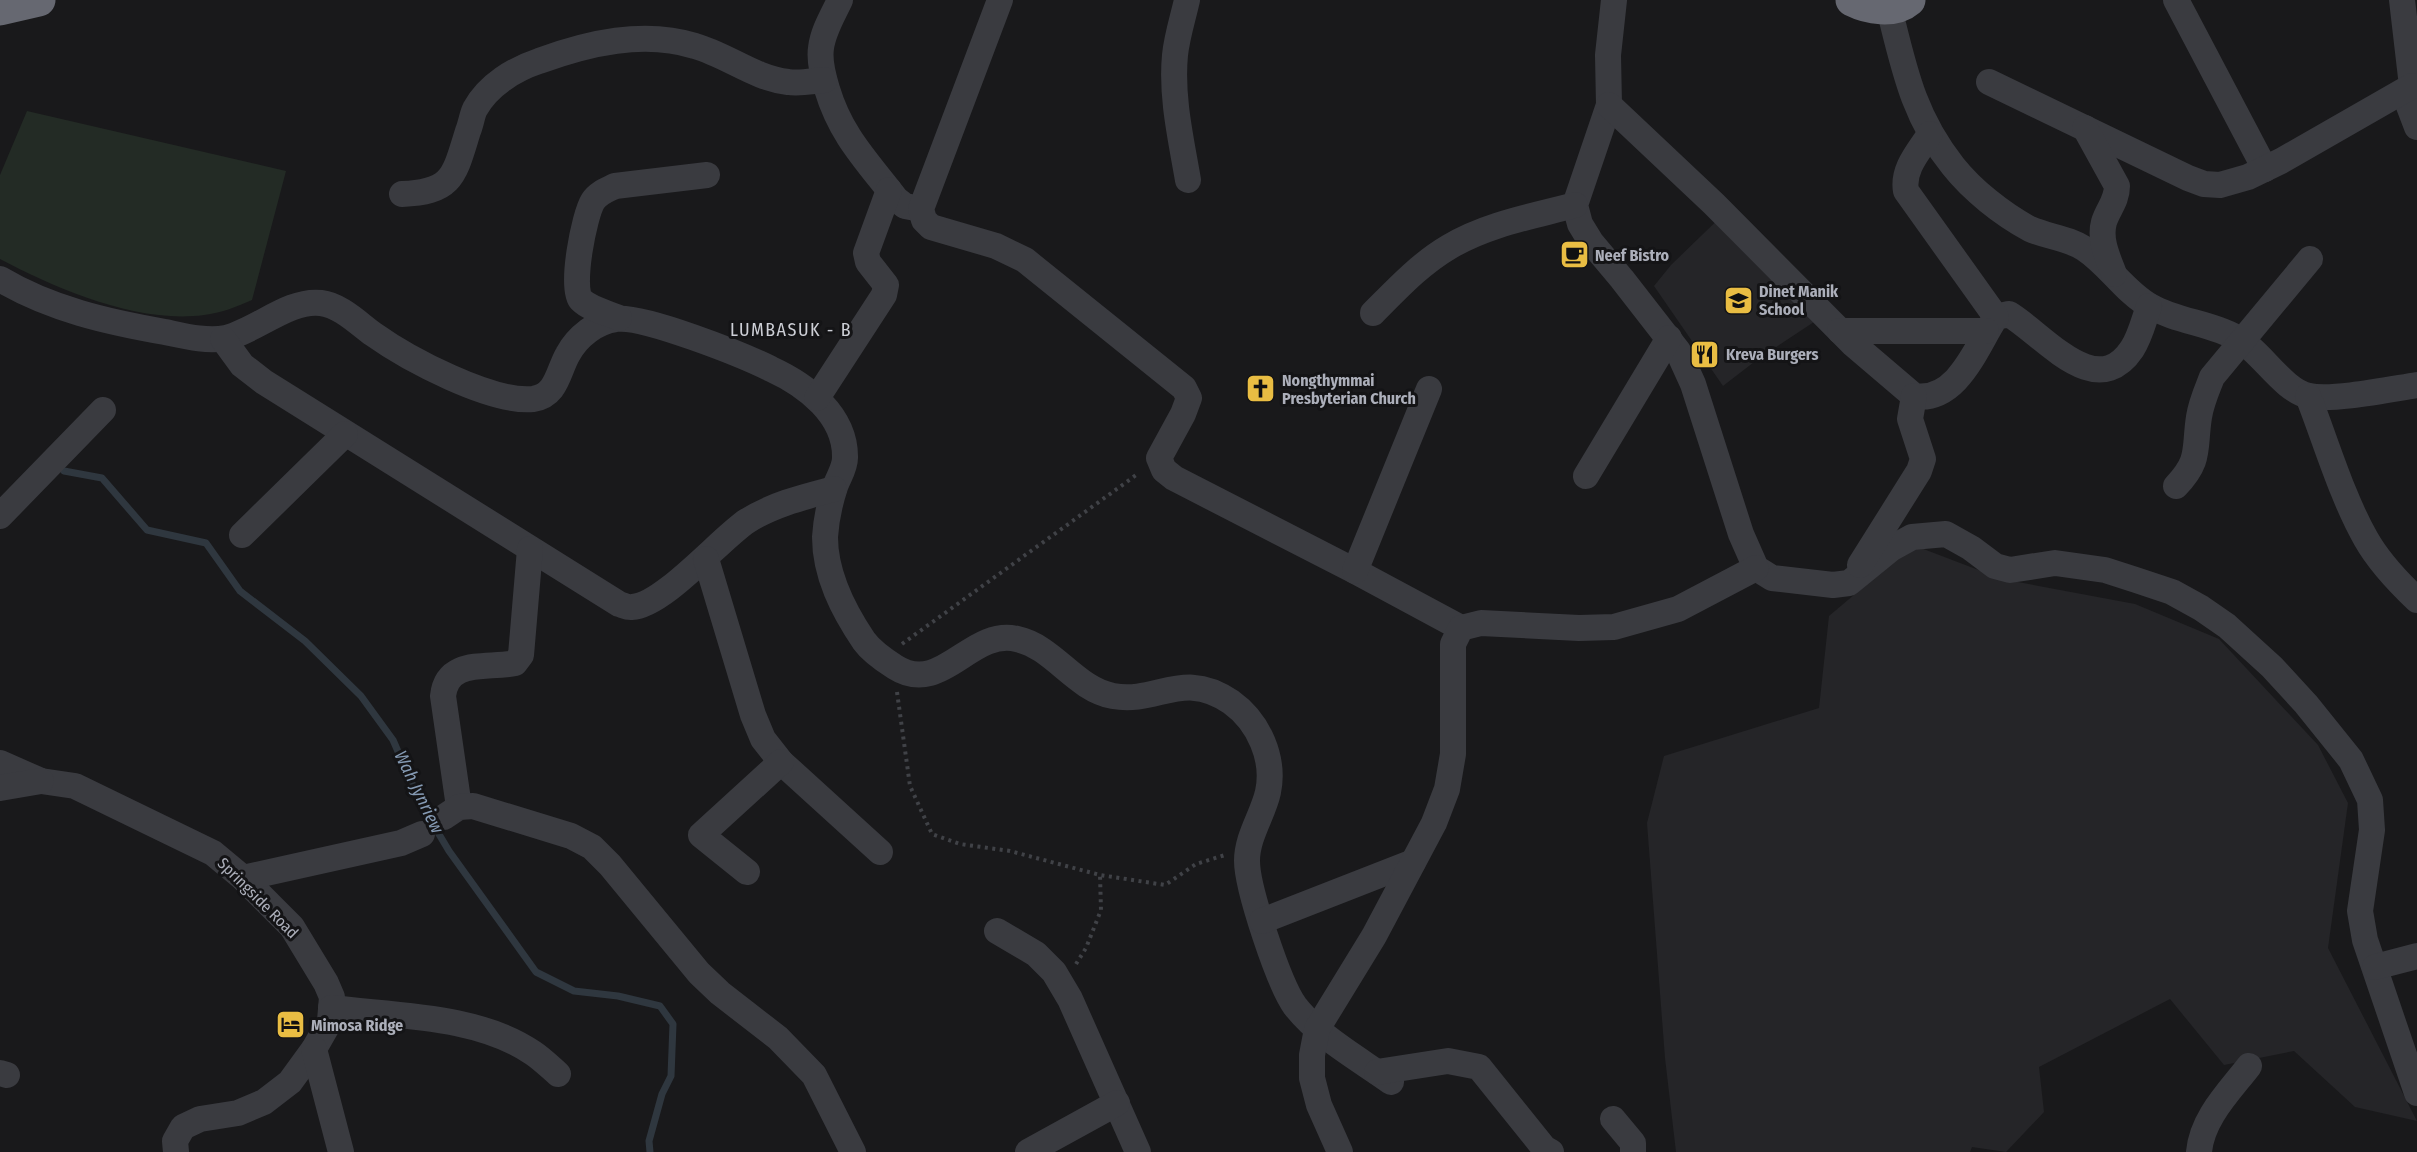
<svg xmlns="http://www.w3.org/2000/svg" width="2417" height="1152" font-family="'Fira Sans Condensed',sans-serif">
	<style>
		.built { fill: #252528 }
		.green { fill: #232b25 }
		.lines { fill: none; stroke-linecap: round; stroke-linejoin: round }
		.stream { stroke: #2f373f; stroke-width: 7 }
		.path { stroke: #404247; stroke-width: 4; stroke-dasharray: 3 4.5; stroke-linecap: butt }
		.minor { stroke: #3a3b40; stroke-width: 26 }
		.highway { stroke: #666871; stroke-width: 33 }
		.labels { text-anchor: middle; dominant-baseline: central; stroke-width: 6; stroke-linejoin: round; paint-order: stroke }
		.poi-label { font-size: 16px; font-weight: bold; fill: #acafba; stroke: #141416; text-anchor: start }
		.street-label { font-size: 16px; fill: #acafba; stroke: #141416 }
		.neighbourhood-label { font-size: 18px; letter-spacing: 1.5px; fill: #cdcfd6; stroke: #141416 }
		.water-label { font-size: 18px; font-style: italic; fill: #859ab3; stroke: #141416 }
	</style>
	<rect width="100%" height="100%" fill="#19191b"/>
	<g class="built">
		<polygon points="1732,206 1826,314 1758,359 1723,386 1654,286 1671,265"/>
		<polygon points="1913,545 2002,579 2135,604 2219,639 2318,745 2348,803 2328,948 2417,1121 2355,1107 2294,1051 2224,1065 2170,999 2039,1067 2044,1112 2006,1152 1972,1147 1970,1152 1676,1152 1665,1058 1647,823 1664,756 1819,708 1829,616"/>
	</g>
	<path class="green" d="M27,111l259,60 -34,129c-16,7 -31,13 -48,15 -66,9 -147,-26 -204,-56v-84z"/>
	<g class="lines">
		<polyline class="stream" points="64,471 102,478 147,530 206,543 240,591 305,641 361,696 393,740 421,804 449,851 536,972 574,991 618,996 660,1006 673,1024 671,1076 662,1094 649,1141 650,1152"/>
		<g class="path">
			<polyline points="902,644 1139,473"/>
			<polyline points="897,692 910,786 932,834 960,844 1010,851 1100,875 1165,885 1196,864 1225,855"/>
			<polyline points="1076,964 1086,948 1101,910 1100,875"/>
		</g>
		<g class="minor">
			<path d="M840,0c-7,15 -17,31 -19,48 -2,13 2,28 6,41 14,47 40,72 69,110l9,7 16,3"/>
			<polyline points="1000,0 921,209 924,220 931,227 996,246 1025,260 1184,388 1189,398 1183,414 1159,458 1164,470 1174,478 1355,571 1461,628"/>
			<path d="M1187,0c-4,18 -10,36 -12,55 -4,42 6,84 13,125"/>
			<polyline points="1614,0 1608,55 1609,105 1575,205 1580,224 1591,242 1622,279 1678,351 1693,384 1741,534 1756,568 1772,578 1833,585 1849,583 1892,548 1912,537 1946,534 1971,548 1995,566 2010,570 2055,563 2105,570 2136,580 2172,592 2201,608 2227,626 2272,667 2306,704 2351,760 2370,800 2372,830 2360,911 2365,940 2417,1093"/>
			<polyline points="2176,0 2265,169"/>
			<polyline points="2402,0 2412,86 2409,106 2417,127"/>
			<path d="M1889,8c15,60 24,108 64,158 19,24 49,48 77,63 18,8 39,9 55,20 24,16 40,43 65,57 28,16 62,17 89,33 23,14 45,52 70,57 24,5 82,-7 108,-11"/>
			<polyline points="1989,82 2188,178 2204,184 2220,185 2248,177 2281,161 2412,86"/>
			<path d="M1609,105l105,99 139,140 61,52c44,7 63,-51 82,-79l13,-3c35,21 87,89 123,35 8,-12 12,-29 17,-43"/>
			<path d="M2085,128l32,58c0,15 -9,23 -13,36 -5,18 4,36 10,52"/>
			<path d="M1930,134c-11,17 -28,35 -24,57l90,126"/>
			<path d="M402,194c51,-2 52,-18 66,-63 3,-7 4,-16 7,-22 13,-24 40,-40 64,-48 49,-18 105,-31 156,-15 32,9 59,32 93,36 12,2 24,-1 36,-2"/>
			<path d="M0,279c50,30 108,43 165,53 19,4 42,10 61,6 30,-7 63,-39 95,-35 19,2 38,21 52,31 35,25 118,69 160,65 24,-3 25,-28 35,-45 9,-17 29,-33 48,-35 27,-4 127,36 155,50 35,16 75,46 74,89 0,10 -7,20 -10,29 -5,15 -9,34 -10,50 0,38 18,73 39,104 8,11 20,19 31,26 47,30 75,-39 122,-28 37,8 58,50 96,57 45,8 70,-27 118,6 28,20 44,57 37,90 -5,23 -21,44 -21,69 0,27 32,123 48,145 24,31 64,53 96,76"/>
			<path d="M1373,313c24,-24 47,-49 76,-66 38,-23 85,-31 126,-42"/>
			<path d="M619,318c-11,-5 -29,-9 -38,-18 -11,-11 3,-85 12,-99 5,-8 14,-11 22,-15l92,-11"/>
			<polyline points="1840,331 1986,331"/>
			<path d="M223,339l19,26 22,17 355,222c4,1 9,4 13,3 31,-1 89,-69 115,-86 27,-17 57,-24 87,-32"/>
			<path d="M2308,396c18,46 34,101 58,143 13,23 32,43 51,61"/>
			<polyline points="817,398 884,295 886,285 868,262 866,253 889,190"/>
			<polyline points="1586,476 1669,338"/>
			<path d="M2176,486c25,-26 18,-37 23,-69 2,-14 8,-27 13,-40l98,-118"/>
			<polyline points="0,516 103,410"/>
			<polyline points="242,535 345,434"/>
			<polyline points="706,559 753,715 763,739 781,762 880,852"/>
			<polyline points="1860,565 1919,471 1923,459 1910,419 1914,396"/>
			<polyline points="1355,571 1429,389"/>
			<polyline points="0,763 41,781 75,786 213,853 243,878 292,927 326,983 332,997 330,1021 314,1049 290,1082 264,1102 238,1113 200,1119 183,1127 175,1141 176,1152"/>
			<polyline points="0,788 41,781"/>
			<path d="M459,807l-16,-111c4,-38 44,-27 72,-33l6,-8 9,-106"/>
			<polyline points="444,817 459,807 473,806 571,836 592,847 610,865 699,973 720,993 778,1038 814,1075 853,1152"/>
			<polyline points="747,872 701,835 781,762"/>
			<polyline points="243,878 401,843 422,834"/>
			<polyline points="1262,921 1413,862"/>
			<polyline points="997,931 1036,954 1054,972 1070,999 1138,1152"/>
			<polyline points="2375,967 2417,956"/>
			<path d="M331,1008c64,8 147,7 202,45 9,6 17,14 25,21"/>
			<polyline points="314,1049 341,1152"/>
			<polyline points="1377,1072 1448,1061 1479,1067 1544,1148 1551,1152"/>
			<polyline points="0,1073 7,1075"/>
			<polyline points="1613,1119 1633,1143 1633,1152"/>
			<polyline points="1028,1152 1117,1103"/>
			<polyline points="1340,1152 1319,1105 1312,1078 1312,1055 1317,1029 1374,936 1434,823 1447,789 1453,754 1453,644 1461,628 1481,623 1579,628 1614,627 1678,609 1756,568"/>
			<path d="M2199,1152c3,-34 30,-60 50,-86"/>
		</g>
		<g class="highway">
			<path d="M1852,0c16,8 42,13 57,0"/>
			<polyline points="0,9 39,0"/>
		</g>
	</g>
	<defs>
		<symbol id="cafe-square" viewBox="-11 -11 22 22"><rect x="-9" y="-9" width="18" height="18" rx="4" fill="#e9bd43" stroke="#141416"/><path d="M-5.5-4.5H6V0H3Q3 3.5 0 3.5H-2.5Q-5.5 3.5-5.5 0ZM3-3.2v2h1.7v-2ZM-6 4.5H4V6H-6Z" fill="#111"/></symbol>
		<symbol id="school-square" viewBox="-11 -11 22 22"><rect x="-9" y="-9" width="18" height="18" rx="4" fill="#e9bd43" stroke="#141416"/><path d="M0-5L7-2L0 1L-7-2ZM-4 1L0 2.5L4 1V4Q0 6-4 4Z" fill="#111"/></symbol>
		<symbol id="restaurant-square" viewBox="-11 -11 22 22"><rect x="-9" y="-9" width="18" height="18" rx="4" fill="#e9bd43" stroke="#141416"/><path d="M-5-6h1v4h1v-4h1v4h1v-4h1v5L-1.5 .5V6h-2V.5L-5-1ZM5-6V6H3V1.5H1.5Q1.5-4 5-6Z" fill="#111"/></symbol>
		<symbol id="church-square" viewBox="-11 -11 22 22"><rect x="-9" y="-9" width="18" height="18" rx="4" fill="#e9bd43" stroke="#141416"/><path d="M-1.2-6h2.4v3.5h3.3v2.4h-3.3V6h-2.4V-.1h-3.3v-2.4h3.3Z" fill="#111"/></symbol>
		<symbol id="hotel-square" viewBox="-11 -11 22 22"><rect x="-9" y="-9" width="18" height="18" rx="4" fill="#e9bd43" stroke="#141416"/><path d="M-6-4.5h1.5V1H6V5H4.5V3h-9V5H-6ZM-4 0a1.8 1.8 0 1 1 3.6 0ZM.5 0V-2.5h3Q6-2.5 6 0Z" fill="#111"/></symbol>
	</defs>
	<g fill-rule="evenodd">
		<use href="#cafe-square" x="1558" y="238" width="33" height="33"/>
		<use href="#school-square" x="1722" y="284" width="33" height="33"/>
		<use href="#restaurant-square" x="1688" y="338" width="33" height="33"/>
		<use href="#church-square" x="1244" y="372" width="33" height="33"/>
		<use href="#hotel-square" x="274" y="1008" width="33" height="33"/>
	</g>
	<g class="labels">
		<g class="poi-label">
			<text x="1595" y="255">Neef Bistro</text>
			<text x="1759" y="291">Dinet Manik<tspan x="1759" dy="18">School</tspan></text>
			<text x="1726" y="354">Kreva Burgers</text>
			<text x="1282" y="380">Nongthymmai<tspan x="1282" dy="18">Presbyterian Church</tspan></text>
			<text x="311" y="1025">Mimosa Ridge</text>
		</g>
		<g class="street-label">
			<text transform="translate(258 898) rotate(45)">Springside Road</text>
		</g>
		<g class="neighbourhood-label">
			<text x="791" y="330">LUMBASUK - B</text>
		</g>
		<g class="water-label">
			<text transform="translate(419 792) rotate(64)">Wah Jynriew</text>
		</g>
	</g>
</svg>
